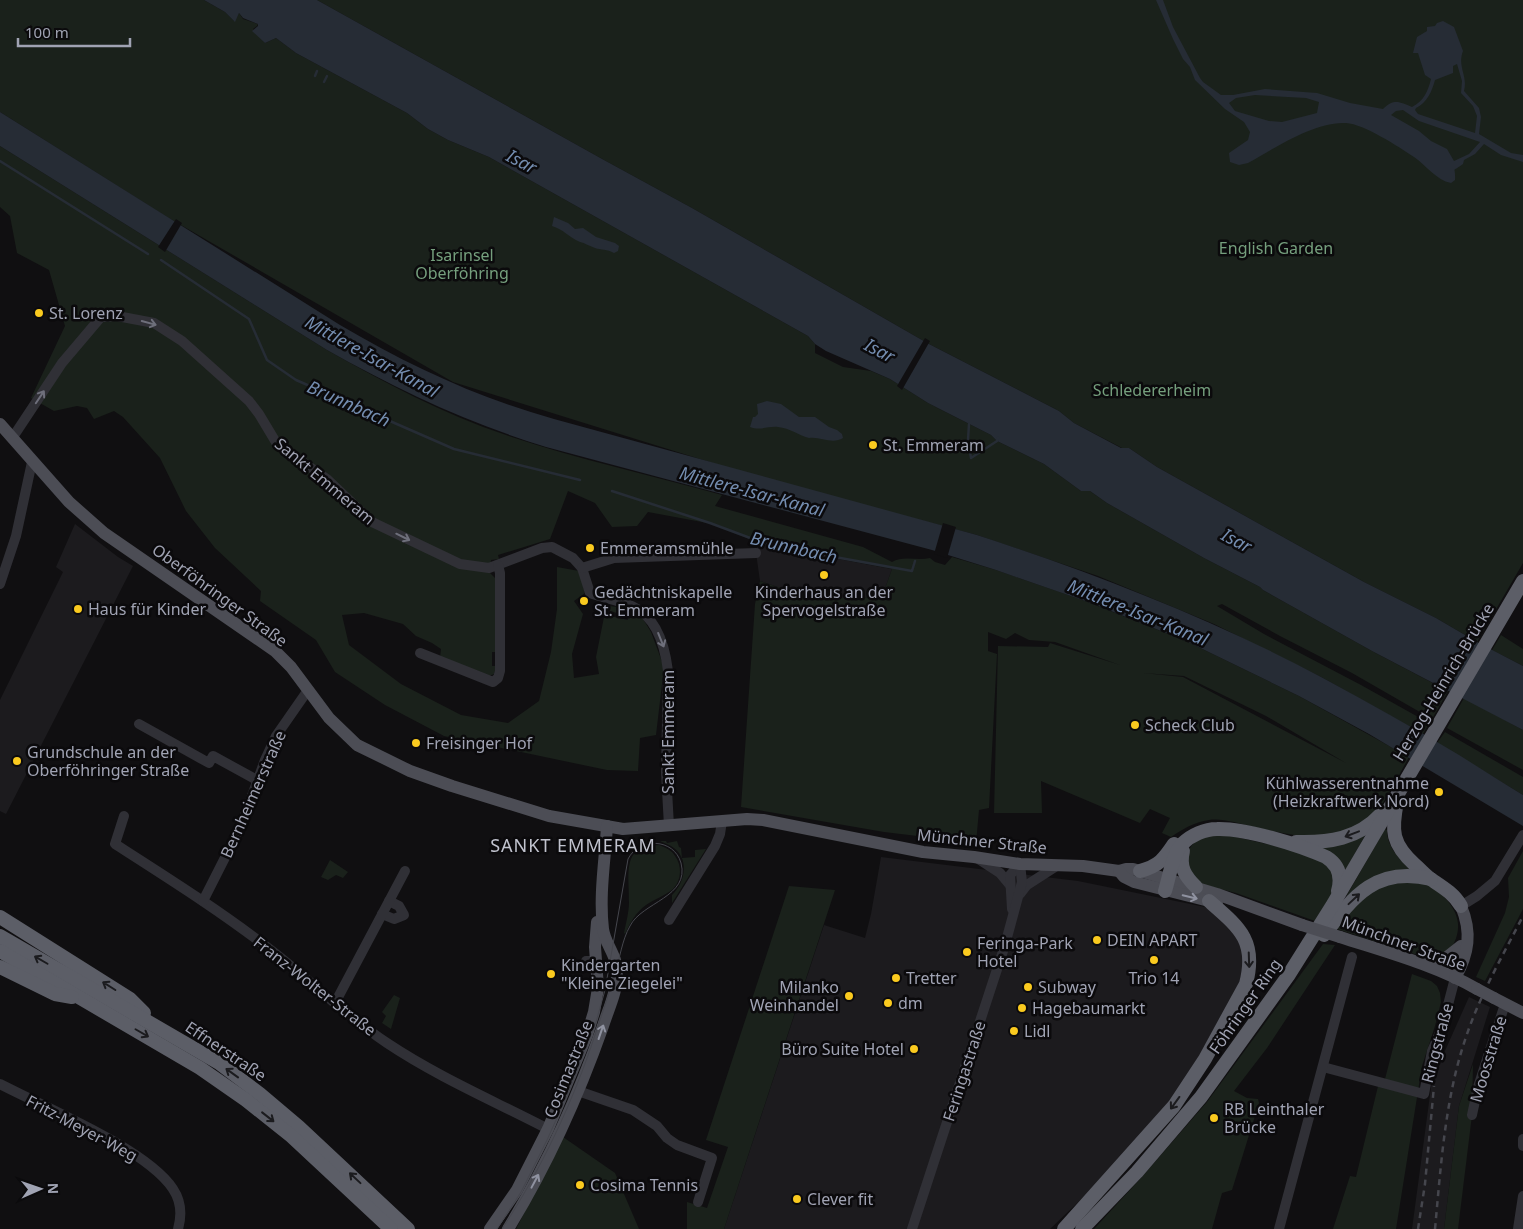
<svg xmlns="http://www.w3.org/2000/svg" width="1523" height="1229" font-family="'Noto Sans',sans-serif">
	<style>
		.built { fill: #1c1b1e }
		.green { fill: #1a211b; fill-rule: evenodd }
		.water { fill: #262c35; fill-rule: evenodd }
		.pier { fill: #100f11 }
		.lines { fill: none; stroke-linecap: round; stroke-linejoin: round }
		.stream { stroke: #262c35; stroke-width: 2.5 }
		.minor { stroke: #303036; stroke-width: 10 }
		.major { stroke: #4c4d55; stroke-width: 12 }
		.highway { stroke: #5c5e67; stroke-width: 14 }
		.tram { stroke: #45464d; stroke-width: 1 }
		.rail { stroke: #45464d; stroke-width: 2.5; stroke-dasharray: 6 5; stroke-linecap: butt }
		.major-bridge { stroke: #4c4d55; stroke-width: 12 }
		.oneway { stroke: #6e6f7b }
		.oneway2 { stroke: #1b1b1e }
		.oneway3 { stroke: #8f92a0 }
		.poi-dot { fill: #faca1f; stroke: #0b0a0c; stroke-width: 2 }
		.labels { text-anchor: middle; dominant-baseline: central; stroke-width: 5; stroke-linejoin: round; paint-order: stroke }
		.park-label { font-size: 16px; fill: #759f7d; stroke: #0b0a0c }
		.poi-label { font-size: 16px; fill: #a0a3b3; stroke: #0b0a0c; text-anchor: start }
		.street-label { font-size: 16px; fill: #a0a3b3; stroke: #0b0a0c }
		.water-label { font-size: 18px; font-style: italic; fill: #748db0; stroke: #0b0a0c }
		.neighbourhood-label { font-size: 18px; letter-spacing: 1px; fill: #c1c3ce; stroke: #0b0a0c }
	</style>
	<rect width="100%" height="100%" fill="#100f11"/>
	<g class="built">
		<polygon points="75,524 118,557 133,566 6,814 0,811 0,700 63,572 56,567"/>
		<polygon points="758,543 769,546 892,569 882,597 842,598 795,593 760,581 756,553"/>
		<polygon points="881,857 1078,881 1205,907 1222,915 1239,934 1245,975 1172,1104 1135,1148 1050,1229 724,1229 824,925 865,938 871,914"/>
		<polygon points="1469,997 1490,1007 1459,1106 1444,1229 1412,1229 1432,1080"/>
	</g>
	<g class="green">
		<polygon points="0,0 204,0 225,12 234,21 239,13 243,19 258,24 257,26 253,29 265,43 276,38 296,53 407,113 428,129 448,140 489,157 808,336 815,344 815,353 843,367 871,371 890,379 928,403 991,435 997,441 1044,464 1081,491 1090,491 1107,503 1204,558 1260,587 1263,590 1372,651 1448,691 1432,719 1352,673 1280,636 1222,604 1217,606 1264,634 1361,685 1429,723 1423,734 1323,678 1214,624 1098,576 977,535 761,478 453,382 167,217 0,112"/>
		<polygon points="317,0 1523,0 1523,563 1477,642 1436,618 1364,582 1157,467 1129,448 1122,448 1074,423 1059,411 929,344 692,208 604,160"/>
		<path d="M0,146l327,204c58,33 116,64 179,85 71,24 144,40 216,60l-7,11 148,41 29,15c11,-7 25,-1 38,-4l5,4 10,3 7,-8 44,13 84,29 106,42 113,55 110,61c-11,19 -23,47 -39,61 -36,30 -80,17 -120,8 -13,-3 -28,-8 -41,-6 -15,2 -26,9 -38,17l-9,-4 8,-15 -20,-9 -10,14 -99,-42 1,32h-48l4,-167 50,1 2,-4 70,22 -65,-23 -26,-2 -14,-7 -9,6 -18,-7v19l9,3 -8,154 -10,2 -3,33 -92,-11 -143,-25 14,-203 5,-23 35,12 47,5 40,-1 10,-28 -134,-26 -40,-18 -70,-13 -11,14 -25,1 -17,-24 -27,-12 -18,48 -52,16 1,4 -8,1 -1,13 8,8v71h-6v14h5l-3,8 -7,3 -47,-19 1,-9 -9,-6 -16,-7 -13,-12 -39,-11 -22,2 7,30 52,39 60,31 47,8 31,-22 12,-49 6,-43v-42l22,4 6,22 -11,8 9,13 -11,40 2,24 25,-4 -3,-17 8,-40 6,-1 18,4 -1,-4 -17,-5 -2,-5 21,2 14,11 8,13 13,35 -8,68 -16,3 -2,33 -31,-1 -163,-34 -59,-31 -50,-33 -19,-32 -56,-39 1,-10 -46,-43 -29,-37 -26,-53 -37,-41 -9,-6 -20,8 -7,-11 -10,-2 -23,5 -23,-13 34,-72 -16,-56 -32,-17 -7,-37 -10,-9zM1143,673l41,3 82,40 80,47 -163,-86z"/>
		<polygon points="1501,635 1523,649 1523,666 1492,650"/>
		<polygon points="1464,698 1523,730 1523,770 1447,728"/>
		<polygon points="1445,732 1523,777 1523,795 1437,743"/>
		<path d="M1385,829l2,1c0,17 12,28 23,40l-63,27v-2z"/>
		<polygon points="1367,832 1345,871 1316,848"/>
		<path d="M1227,835l71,16 35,16 2,22 -20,32 -79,-28 -35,-9 -10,-7 -5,-22c11,-22 20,-18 41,-20z"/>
		<path d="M660,841h6l1,2 10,-2 2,6 2,1 1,10 13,-1v-7l11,-1 -34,54v-8c14,-13 18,-38 -1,-49 -3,-2 -8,-3 -11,-5z"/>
		<path d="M659,845c5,2 13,5 16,11 7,9 7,24 -2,33 -8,7 -19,10 -27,16 -10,7 -16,18 -21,29l-1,-1c2,-10 5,-21 5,-31 1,-28 -9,-56 30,-57z"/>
		<polygon points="1523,851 1523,909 1485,981 1476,977 1505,913 1509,897 1508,878"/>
		<polygon points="330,860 348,872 343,878 336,875 328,880 321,877"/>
		<path d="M1394,880c8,1 18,0 27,2 16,5 36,24 37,42 1,10 -4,20 -9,29l-19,6 -96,-31 30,-33z"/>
		<polygon points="789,886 835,890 724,1229 687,1229 687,1202 707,1208 728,1147 706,1140"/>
		<polygon points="1323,944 1335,945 1267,1048 1234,1091 1247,1098 1258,1099 1259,1103 1232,1190 1222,1193 1212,1229 1094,1229 1141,1178 1207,1102"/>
		<polygon points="1412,974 1431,981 1437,986 1440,993 1441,1002 1435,1026 1422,1066 1396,1229 1333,1229 1350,1176 1356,1177 1379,1082 1384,1083"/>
		<polygon points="394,995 400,998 391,1029 382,1023 386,1016 382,1012"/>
		<polygon points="1473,1064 1472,1115 1458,1229 1444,1229 1459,1106"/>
		<polygon points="563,1137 615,1173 639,1229 516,1229"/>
	</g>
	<g class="water">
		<polygon points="204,0 317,0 604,160 692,208 929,344 1059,411 1074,423 1121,448 1129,448 1157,467 1364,582 1436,618 1477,642 1523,666 1523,730 1372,651 1263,590 1260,587 1204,558 1107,503 1090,491 1081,491 1044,464 997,441 991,435 928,403 890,379 826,351 815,344 808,336 489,157 448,140 428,129 407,113 296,53 276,38 265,43 252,31 258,26 258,24 243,18 239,13 235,22 225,12"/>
		<path d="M1156,0h7l10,27 27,51 3,4 18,13h12l32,-6 52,4 33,10 33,6c11,-11 17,-7 29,-2 12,-6 16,-16 19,-28l-6,-4 -7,-22h-5l4,-16 10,-6v-4l8,-1 2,-3 6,-2 11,6 9,24c-6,16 5,24 1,40l15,17 2,9 -2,17 32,19 12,2v7l-22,-7 -17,-11 -9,10 -11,6 -1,4c-13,10 -7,0 -8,16l-4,3c-15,-3 -24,-17 -37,-26 -15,-10 -50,-33 -68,-34 -31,-2 -71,25 -98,40l-9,2 -9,-3 -1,-9 19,-13 2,-8 -6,-10 -19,-13 -30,-29 -5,-13 -7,-8 -10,-20zM1457,64l5,17 -1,12 12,13 4,10 -2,17 -57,-19 -3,-4 1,-2c11,-5 16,-17 19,-28l18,-7v-7zM1255,95l51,3 13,4 -2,11 -35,9 -13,-1 -34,-10 -6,-8 7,-5zM1403,110l16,11 61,21 -11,12 -15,7 -7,-12 -16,-8 -12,-10 -28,-16 5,-4z"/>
		<path d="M0,112l340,213c68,40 138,73 214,94l423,116c119,39 236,84 346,143 46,25 91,50 136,77 21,13 42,27 64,40v31l-154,-92 -70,-38 -113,-55 -95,-38 -95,-33 -64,-20 -386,-103c-78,-24 -148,-57 -219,-97l-327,-204z"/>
		<path d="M554,217l14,6 7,6 8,-1 13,9 19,6 4,3 -1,5 -4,2c-7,-4 -13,-3 -19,-5 -6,-2 -10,-5 -15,-6 -10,-4 -17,-13 -28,-16z"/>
		<path d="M767,401l14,3 18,13h16l14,10 8,3 5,4 1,4c-11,7 -23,-2 -34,0 -11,-3 -19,-10 -31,-11 -10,-1 -18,4 -28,0l3,-10h2l3,-3 -1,-10z"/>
	</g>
	<g class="pier">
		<polygon points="176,219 182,223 165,252 158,247"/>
		<polygon points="925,338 930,341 902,390 897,386"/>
		<polygon points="943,523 956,527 947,558 934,554"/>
	</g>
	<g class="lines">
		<g class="stream">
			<polyline points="315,76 317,71"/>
			<polyline points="324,82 327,76"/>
			<polyline points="0,161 148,254"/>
			<polyline points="161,260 249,319 267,360 296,380 454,449 580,480"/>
			<polyline points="969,424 968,440 971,458 997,441 998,438"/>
			<polyline points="612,491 710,523 769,545 912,571 915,561"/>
		</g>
		<g class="minor">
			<path d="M13,437l49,-74 39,-46 16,-1 37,7 28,18 67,60 10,13 18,30 50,35 45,43 88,42 29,4 53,-20 10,-1 21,11 9,10 8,25c14,5 28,7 42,13 25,11 33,40 36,65l-2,101 3,54"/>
			<polyline points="582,568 614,558 756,553"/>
			<polyline points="0,584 16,536 32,462"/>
			<polyline points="420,653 493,682 498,678 500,671 500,573 498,565"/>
			<polyline points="139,724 209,763 213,756 257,780"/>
			<path d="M124,816l-9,28c53,34 107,68 157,107 39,30 74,65 115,92 51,34 107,58 161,86"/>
			<polyline points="977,858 1000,873 1010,885"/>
			<polyline points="1020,894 1027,885 1058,865"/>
			<polyline points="203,901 241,826 265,760 276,736 308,690"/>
			<polyline points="1461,906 1477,896 1495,881 1523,835"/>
			<polyline points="1012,909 1010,875 1020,864"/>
			<polyline points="382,914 394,919 404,915 399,906 389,901"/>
			<polyline points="669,920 715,846 720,834 722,821"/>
			<polyline points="586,961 596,961"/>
			<polyline points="335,1003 405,871"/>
			<polyline points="1323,1067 1424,1094 1432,1051 1442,1028 1455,978"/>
			<path d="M0,1084c44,23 147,65 173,105 8,12 9,26 5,40"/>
			<polyline points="578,1091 633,1110 657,1126 667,1138 677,1145 712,1158 698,1202"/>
			<polyline points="1472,1115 1478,1087 1505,1004"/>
			<polyline points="1523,1139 1523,1146"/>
			<polyline points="912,1229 1005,945 1022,882 1020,864"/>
			<polyline points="1279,1229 1352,957"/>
			<polyline points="1518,1229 1523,1196"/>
		</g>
		<g class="major">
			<polyline points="0,424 69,502 104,533 275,651 291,667 329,718 357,745 410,771 452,786 549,816 623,829 747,819 763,820 923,852 974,857 1020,864 1083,866 1119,871 1126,869 1133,869 1217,894 1302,925"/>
			<polyline points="1119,871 1124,877 1134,882 1217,903"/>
			<path d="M1340,937c46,15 95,28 137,52"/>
			<polyline points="1421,961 1442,961 1461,946"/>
			<path d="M1455,978c14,-24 17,-46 6,-72"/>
			<polyline points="1494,998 1523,1013"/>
			<polyline points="490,1229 517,1190 548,1129 587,1035 594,1012 598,988 595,947 597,922"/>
			<path d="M508,1229c39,-64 70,-132 95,-203 5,-16 14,-34 14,-51 1,-20 -12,-30 -14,-46 -4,-34 2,-69 4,-103"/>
		</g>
		<g class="highway">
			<path d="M1397,802c-6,29 -5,42 18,63 6,5 11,11 17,15 12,8 22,14 29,26"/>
			<path d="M1296,842c33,1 62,-3 85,-28"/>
			<path d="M1183,851c-4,16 2,25 13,36"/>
			<path d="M1140,871c19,-5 24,-12 34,-27"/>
			<path d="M1165,891c4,-13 8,-38 17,-47 9,-9 23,-15 35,-15 28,-1 83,16 109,28 13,8 16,20 12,34"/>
			<polyline points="0,917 130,999 144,1013"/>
			<path d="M1324,935c30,-40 53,-69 107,-56"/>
			<polyline points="0,936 219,1063 260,1094 299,1127 408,1229"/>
			<polyline points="0,951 200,1068 246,1100 290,1135 391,1229"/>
			<polyline points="0,967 55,994 72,997"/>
			<path d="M1064,1229l110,-123 31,-47 41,-75c11,-43 -6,-56 -37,-83"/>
			<polyline points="1082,1229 1137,1172 1201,1097 1288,976 1332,906 1523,581"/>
		</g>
		<path class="tram" d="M497,1229l24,-37 26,-52 23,-51 26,-67 9,-32 23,-131c11,-22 46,-21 53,4 9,34 -39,39 -51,63 -8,14 -10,32 -15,47 -6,21 -13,41 -20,62 -22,67 -54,135 -93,194"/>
		<g class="rail">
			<polyline points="1418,1229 1425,1184 1434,1086"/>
			<path d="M1435,1229c6,-64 10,-131 31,-192 14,-42 37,-82 57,-121"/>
		</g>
		<g class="major-bridge">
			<polyline points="1302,925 1340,937"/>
			<polyline points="1477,989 1494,998"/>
		</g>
	</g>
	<defs><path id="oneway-shaft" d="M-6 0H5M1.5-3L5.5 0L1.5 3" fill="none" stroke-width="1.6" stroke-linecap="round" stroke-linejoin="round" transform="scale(1.25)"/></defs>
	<g class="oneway">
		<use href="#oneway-shaft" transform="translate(149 323) rotate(15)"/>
		<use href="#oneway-shaft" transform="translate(40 397) rotate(-56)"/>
		<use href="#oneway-shaft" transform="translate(403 537) rotate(26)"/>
		<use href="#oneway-shaft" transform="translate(661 640) rotate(68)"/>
	</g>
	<g class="oneway2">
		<use href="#oneway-shaft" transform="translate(1352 834) rotate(159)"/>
		<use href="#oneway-shaft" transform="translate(1354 899) rotate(-43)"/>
		<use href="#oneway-shaft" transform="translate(41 960) rotate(-150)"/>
		<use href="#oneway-shaft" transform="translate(1249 960) rotate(88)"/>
		<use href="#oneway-shaft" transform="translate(109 986) rotate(-148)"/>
		<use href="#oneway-shaft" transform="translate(142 1033) rotate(30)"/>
		<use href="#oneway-shaft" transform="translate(232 1073) rotate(-144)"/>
		<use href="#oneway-shaft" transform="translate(1175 1103) rotate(126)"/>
		<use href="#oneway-shaft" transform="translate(268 1117) rotate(38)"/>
		<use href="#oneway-shaft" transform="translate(355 1178) rotate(-137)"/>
	</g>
	<g class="oneway3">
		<use href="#oneway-shaft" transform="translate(1190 897) rotate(13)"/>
		<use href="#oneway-shaft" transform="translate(601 1032) rotate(-71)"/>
		<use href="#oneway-shaft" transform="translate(535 1181) rotate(-62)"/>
	</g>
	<g class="poi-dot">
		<circle cx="39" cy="313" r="5"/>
		<circle cx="873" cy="445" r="5"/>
		<circle cx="590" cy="548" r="5"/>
		<circle cx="824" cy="575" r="5"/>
		<circle cx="584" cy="601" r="5"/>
		<circle cx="78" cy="609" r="5"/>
		<circle cx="1135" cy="725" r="5"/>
		<circle cx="416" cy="743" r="5"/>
		<circle cx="17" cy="761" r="5"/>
		<circle cx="1439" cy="792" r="5"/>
		<circle cx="1097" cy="940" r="5"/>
		<circle cx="967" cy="952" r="5"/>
		<circle cx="1154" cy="960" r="5"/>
		<circle cx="551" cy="974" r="5"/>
		<circle cx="896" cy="978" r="5"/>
		<circle cx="1028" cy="987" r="5"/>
		<circle cx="849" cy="996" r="5"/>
		<circle cx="888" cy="1003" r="5"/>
		<circle cx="1022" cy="1008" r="5"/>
		<circle cx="1014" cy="1031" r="5"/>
		<circle cx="914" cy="1049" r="5"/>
		<circle cx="1214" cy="1118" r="5"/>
		<circle cx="580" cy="1185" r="5"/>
		<circle cx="797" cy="1199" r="5"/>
	</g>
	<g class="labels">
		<g class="park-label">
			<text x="1276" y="248">English Garden</text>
			<text x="462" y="255">Isarinsel<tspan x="462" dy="18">Oberföhring</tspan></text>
			<text x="1152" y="390">Schledererheim</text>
		</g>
		<g class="poi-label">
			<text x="49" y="313">St. Lorenz</text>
			<text x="883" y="445">St. Emmeram</text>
			<text x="600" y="548">Emmeramsmühle</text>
			<text x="594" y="592">Gedächtniskapelle<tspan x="594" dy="18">St. Emmeram</tspan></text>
			<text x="824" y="592" text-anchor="middle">Kinderhaus an der<tspan x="824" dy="18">Spervogelstraße</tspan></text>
			<text x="88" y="609">Haus für Kinder</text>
			<text x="1145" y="725">Scheck Club</text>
			<text x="426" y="743">Freisinger Hof</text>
			<text x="27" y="752">Grundschule an der<tspan x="27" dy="18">Oberföhringer Straße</tspan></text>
			<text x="1429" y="783" text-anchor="end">Kühlwasserentnahme<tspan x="1429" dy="18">(Heizkraftwerk Nord)</tspan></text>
			<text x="1107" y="940">DEIN APART</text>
			<text x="977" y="943">Feringa-Park<tspan x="977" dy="18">Hotel</tspan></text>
			<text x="561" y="965">Kindergarten<tspan x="561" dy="18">"Kleine Ziegelei"</tspan></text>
			<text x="906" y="978">Tretter</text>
			<text x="1154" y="978" text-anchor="middle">Trio 14</text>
			<text x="839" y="987" text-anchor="end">Milanko<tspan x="839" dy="18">Weinhandel</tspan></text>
			<text x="1038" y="987">Subway</text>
			<text x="898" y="1003">dm</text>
			<text x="1032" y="1008">Hagebaumarkt</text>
			<text x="1024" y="1031">Lidl</text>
			<text x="904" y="1049" text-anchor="end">Büro Suite Hotel</text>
			<text x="1224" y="1109">RB Leinthaler<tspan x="1224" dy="18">Brücke</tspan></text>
			<text x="590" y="1185">Cosima Tennis</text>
			<text x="807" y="1199">Clever fit</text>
		</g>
		<g class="street-label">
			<text transform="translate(325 481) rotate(40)">Sankt Emmeram</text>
			<text transform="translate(220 595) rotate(36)">Oberföhringer Straße</text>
			<text transform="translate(1443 682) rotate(-59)">Herzog-Heinrich-Brücke</text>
			<text transform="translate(668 732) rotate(-90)">Sankt Emmeram</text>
			<text transform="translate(253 794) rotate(-66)">Bernheimerstraße</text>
			<text transform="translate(982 841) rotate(6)">Münchner Straße</text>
			<text transform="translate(1404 943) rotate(20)">Münchner Straße</text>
			<text transform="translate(315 986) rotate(38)">Franz-Wolter-Straße</text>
			<text transform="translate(1245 1006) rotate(-55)">Föhringer Ring</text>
			<text transform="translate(1437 1043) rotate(-75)">Ringstraße</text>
			<text transform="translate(226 1051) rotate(34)">Effnerstraße</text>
			<text transform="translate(1488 1059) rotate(-73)">Moosstraße</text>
			<text transform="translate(568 1069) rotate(-68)">Cosimastraße</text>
			<text transform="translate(964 1071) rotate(-72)">Feringastraße</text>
			<text transform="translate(82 1128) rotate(28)">Fritz-Meyer-Weg</text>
		</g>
		<g class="water-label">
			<text transform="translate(522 161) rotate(28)">Isar</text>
			<text transform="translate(880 350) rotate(28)">Isar</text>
			<text transform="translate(372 356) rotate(29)">Mittlere-Isar-Kanal</text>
			<text transform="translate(349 403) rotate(24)">Brunnbach</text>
			<text transform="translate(752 491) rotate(15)">Mittlere-Isar-Kanal</text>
			<text transform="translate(1237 540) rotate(28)">Isar</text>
			<text transform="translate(794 547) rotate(13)">Brunnbach</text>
			<text transform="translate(1138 612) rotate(22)">Mittlere-Isar-Kanal</text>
		</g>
		<g class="neighbourhood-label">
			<text x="573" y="845">SANKT EMMERAM</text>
		</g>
	</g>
	<g transform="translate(40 1189) rotate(88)" stroke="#0b0a0c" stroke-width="4" paint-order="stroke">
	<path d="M0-4L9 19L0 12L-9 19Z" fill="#a0a3b3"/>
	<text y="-8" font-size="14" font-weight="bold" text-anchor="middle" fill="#a0a3b3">N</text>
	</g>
	<path d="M18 38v8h112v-8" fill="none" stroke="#a0a3b3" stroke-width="2.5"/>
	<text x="25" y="38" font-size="15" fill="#a0a3b3" stroke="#0b0a0c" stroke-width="4" paint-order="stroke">100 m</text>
</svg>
